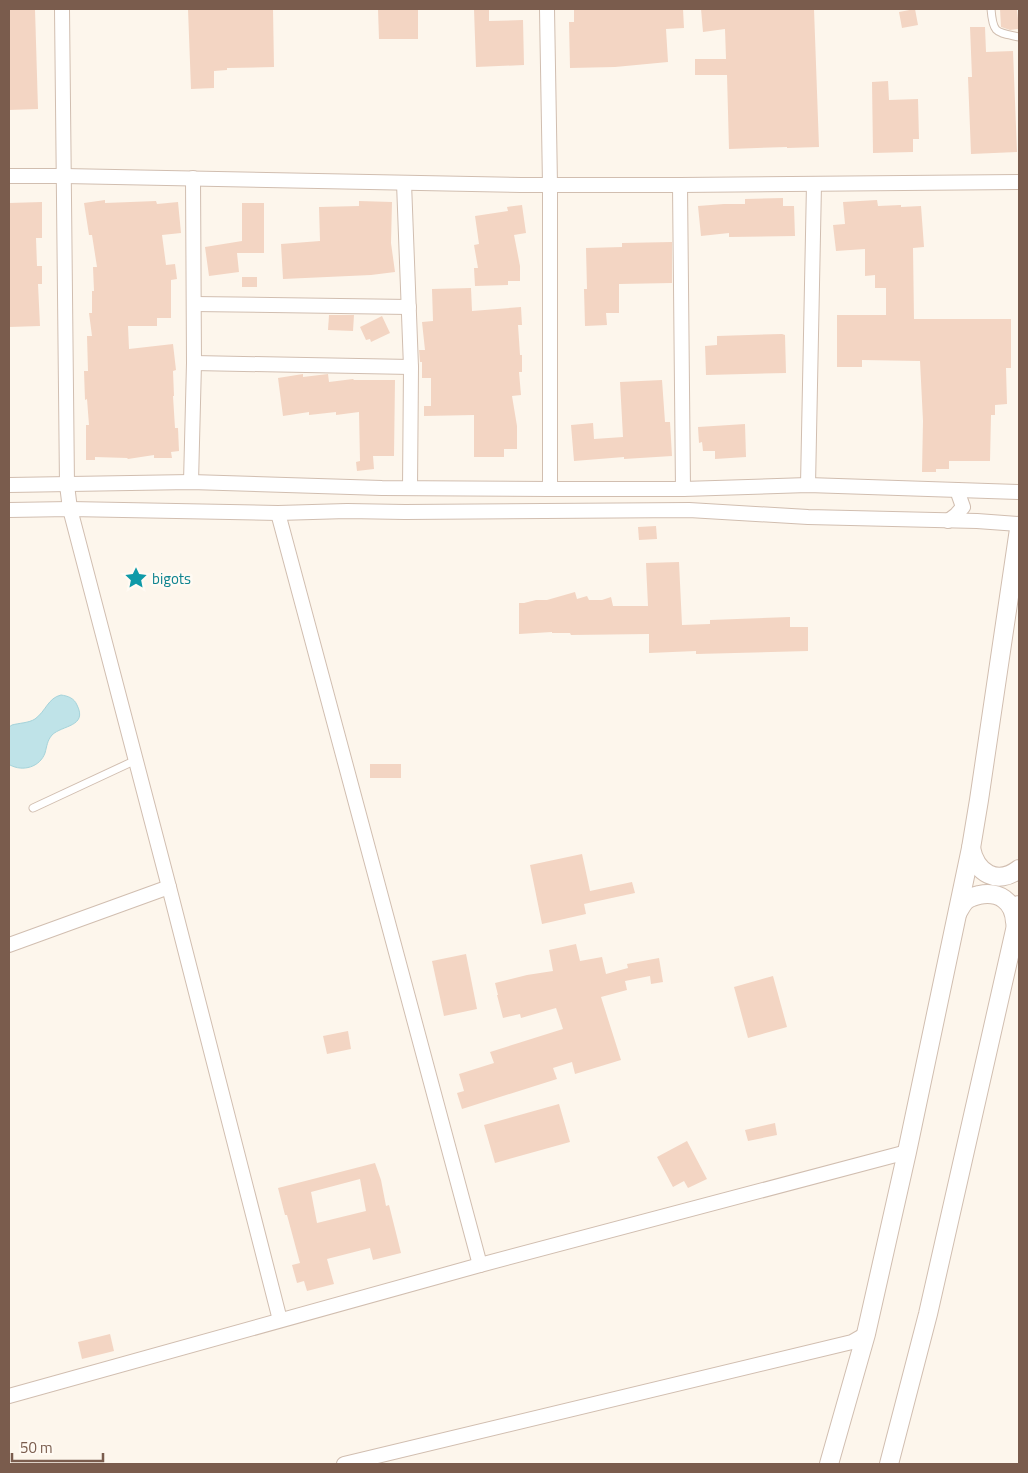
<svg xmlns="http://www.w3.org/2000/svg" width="1028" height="1473" font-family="'Titillium Web',sans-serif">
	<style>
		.water { fill: #bfe3e8; stroke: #a5d3da }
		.building { fill: #f3d5c3; fill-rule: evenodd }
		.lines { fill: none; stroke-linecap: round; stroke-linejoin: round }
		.service-casing { stroke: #d1beb0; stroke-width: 9 }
		.minor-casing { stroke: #d1beb0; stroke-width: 16 }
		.tertiary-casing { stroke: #d1beb0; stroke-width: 20 }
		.service { stroke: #fff; stroke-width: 7 }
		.minor { stroke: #fff; stroke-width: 14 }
		.tertiary { stroke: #fff; stroke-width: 18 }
		.labels { text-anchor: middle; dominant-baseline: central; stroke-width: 5; stroke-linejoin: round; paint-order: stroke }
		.culture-label { font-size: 15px; fill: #0d838f; stroke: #fffaf3; text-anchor: start }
	</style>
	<rect width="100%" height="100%" fill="#fdf6ec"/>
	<path class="water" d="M61,695c7,1 13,3 16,10 11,22 -15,20 -25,30 -5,6 -5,11 -7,18 -5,14 -22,19 -35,12l-1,-1v-37l3,-2c7,-2 17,-2 23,-6 11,-8 13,-21 26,-24z"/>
	<g class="building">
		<polygon points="9,9 35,9 38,109 9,110"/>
		<polygon points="188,9 273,9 274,67 227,68 227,70 214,71 214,88 191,89"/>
		<polygon points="378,9 418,9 418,39 379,39"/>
		<polygon points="474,9 489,9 489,21 523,20 524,65 476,67"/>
		<polygon points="574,9 683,9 684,28 666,29 668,62 615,67 570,68 569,22 574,22"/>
		<polygon points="701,9 814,9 819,147 787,148 787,147 729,149 727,75 695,75 695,59 726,59 725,29 703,32"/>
		<polygon points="915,9 918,25 902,28 899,12"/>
		<polygon points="1000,9 1017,9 1019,29 1010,30 1001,27"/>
		<polygon points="970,27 985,27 986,52 1013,51 1017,152 971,154 968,77 972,77"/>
		<polygon points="888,81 889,100 918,99 919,139 913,139 913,152 873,153 872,82"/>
		<polygon points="783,198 783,206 794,206 795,236 729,237 729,233 701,236 698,206 724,204 745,204 745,199"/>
		<polygon points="105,200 105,203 156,201 157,204 178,202 181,233 162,235 166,265 175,264 177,279 171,280 171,318 157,318 157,326 128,326 129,349 173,344 176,370 173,371 174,396 173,396 175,428 178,428 179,451 171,452 172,458 154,458 154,455 128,459 127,458 95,457 95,460 86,460 86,425 89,425 87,399 85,400 84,371 88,371 87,336 92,336 89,313 92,313 92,291 94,291 93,267 97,267 92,235 89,235 84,203"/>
		<polygon points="877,200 878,206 901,205 901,207 921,206 924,247 913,248 914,319 1011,319 1011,368 1006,368 1007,404 995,405 995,415 991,415 990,461 949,461 949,469 936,469 936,472 922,472 923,421 920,361 862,360 862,367 837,367 837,315 886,315 886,288 875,288 875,275 865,276 865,249 836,251 833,225 845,224 843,202"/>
		<polygon points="359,201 392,202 391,243 395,272 371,275 283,279 281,244 320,241 319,207 359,206"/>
		<polygon points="42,202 42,238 36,238 37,266 42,266 42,284 38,284 40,326 9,327 9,203"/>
		<polygon points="242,203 264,203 264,253 237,253 239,272 209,276 205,247 242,241"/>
		<polygon points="522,205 526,233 514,235 520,266 520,281 508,281 508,285 475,286 474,268 478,268 474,245 479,244 475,216 508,211 507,207"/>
		<polygon points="672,242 672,283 619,284 619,313 606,313 607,325 585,326 584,289 587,289 586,248 622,247 622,243"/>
		<rect x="242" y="277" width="15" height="10"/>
		<polygon points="471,288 472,311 521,307 522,325 518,325 520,355 522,355 522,372 519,372 521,395 512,396 517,426 517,449 504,449 504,457 474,457 474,415 424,416 424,406 431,406 431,378 422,378 422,362 420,362 419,350 425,350 422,322 433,321 432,289"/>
		<polygon points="329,315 354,315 353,331 328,330"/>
		<polygon points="382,316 390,333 371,342 370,339 366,340 360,327"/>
		<polygon points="782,334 785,335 786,373 706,375 705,346 717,345 717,336"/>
		<polygon points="303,374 303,377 328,374 329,382 353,379 354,380 395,380 394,456 373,456 374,469 357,471 356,462 360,461 359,412 336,415 336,412 309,415 309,412 283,416 278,378"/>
		<polygon points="662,380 665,422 670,422 672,456 624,459 624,457 574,461 571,425 593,423 594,439 623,437 620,382"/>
		<polygon points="745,424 746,457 715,459 715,451 703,451 702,442 699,443 698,427"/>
		<polygon points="656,526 657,539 639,540 638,527"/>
		<polygon points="679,562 682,625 710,624 710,620 790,617 790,627 808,627 808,651 696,654 696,651 649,653 649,634 571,635 570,633 552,633 552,632 519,634 519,603 524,603 536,600 547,600 575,592 577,599 587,596 589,600 602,600 611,597 613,606 648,606 646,563"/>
		<rect x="370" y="764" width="31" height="14"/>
		<polygon points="582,854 590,891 632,882 635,893 584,904 586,914 542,924 530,865"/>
		<polygon points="576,944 580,961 602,957 606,974 628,968 627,964 659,958 663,982 651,984 650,976 625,981 627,990 601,997 621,1060 575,1074 572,1062 553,1068 557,1079 462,1109 457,1093 464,1091 459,1074 494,1063 490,1052 563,1029 556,1008 521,1018 520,1014 503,1018 497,995 498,995 495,983 527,975 553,971 549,950"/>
		<polygon points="466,954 477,1009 444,1016 432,961"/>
		<polygon points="773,976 787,1027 748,1038 734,987"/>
		<polygon points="348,1031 351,1049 327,1054 323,1036"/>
		<polygon points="559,1104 570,1142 495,1163 484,1125"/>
		<polygon points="775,1123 777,1135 748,1141 745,1130"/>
		<polygon points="687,1141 707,1179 688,1188 684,1181 673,1187 657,1157"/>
		<path d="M375,1163l6,17 5,26 3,-1 12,48 -28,7 -3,-12 -43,11 7,25 -27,7 -3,-10 -7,2 -5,-18 8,-2 -13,-48h-2l-7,-27zM360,1179l6,32 -49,12 -6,-31z"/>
		<polygon points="110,1334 114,1351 82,1359 78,1342"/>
	</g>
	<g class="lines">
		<defs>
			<g id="service">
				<path d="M991,9c2,25 5,23 28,28"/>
				<polyline points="33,808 136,760"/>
			</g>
			<g id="minor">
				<polyline points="62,9 67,485 70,509 169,887 280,1320"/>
				<polyline points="547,9 550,185 550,489"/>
				<polyline points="9,176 64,176 521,185 680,185 1019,182"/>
				<polyline points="404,183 411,367 410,488"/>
				<polyline points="680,185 683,489"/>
				<polyline points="194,304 409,307"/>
				<polyline points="194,363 411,367"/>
				<polyline points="191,482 194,363 193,178"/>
				<polyline points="9,485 191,482 382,488 550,489 683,489 808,485 1019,492"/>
				<polyline points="808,485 814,184"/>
				<polyline points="9,510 70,509 278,513 347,511 405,512 689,510 808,517 977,521 1019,524"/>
				<polyline points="278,513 480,1265"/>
				<polyline points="948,521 956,515 963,507 957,490"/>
				<polyline points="9,945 169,887"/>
				<polyline points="9,1396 480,1265 907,1152"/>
				<polyline points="344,1464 852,1342 866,1334"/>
			</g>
			<g id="tertiary">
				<path d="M971,848c5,25 26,38 48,21"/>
				<path d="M958,912c3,-5 5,-10 10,-13 3,-2 7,-3 11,-4 20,-4 35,6 36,27"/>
				<polyline points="829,1464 866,1334 907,1152 971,848 979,800 1019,529"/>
				<polyline points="889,1464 928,1314 1015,930 1019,905"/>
			</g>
		</defs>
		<use href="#service" class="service-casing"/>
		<use href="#minor" class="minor-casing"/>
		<use href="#tertiary" class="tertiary-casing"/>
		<use href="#service" class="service"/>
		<use href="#minor" class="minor"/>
		<use href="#tertiary" class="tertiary"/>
	</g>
	<defs>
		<symbol id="sight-bare" viewBox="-9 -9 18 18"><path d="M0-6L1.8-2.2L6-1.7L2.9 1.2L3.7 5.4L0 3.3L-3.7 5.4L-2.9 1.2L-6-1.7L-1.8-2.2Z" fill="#0f9aa8" stroke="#fffaf3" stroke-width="2.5" paint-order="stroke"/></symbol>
	</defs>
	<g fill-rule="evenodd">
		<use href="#sight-bare" x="120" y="562" width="32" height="32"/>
	</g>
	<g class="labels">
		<g class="culture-label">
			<text x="152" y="578">bigots</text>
		</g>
	</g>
	<rect width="1028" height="1473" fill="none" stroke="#7a5c4d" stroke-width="20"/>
	<path d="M12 1453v8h91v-8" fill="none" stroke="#7a5c4d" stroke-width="2.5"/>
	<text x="20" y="1453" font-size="15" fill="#7a5c4d" stroke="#fffaf3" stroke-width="4" paint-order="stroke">50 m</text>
</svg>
